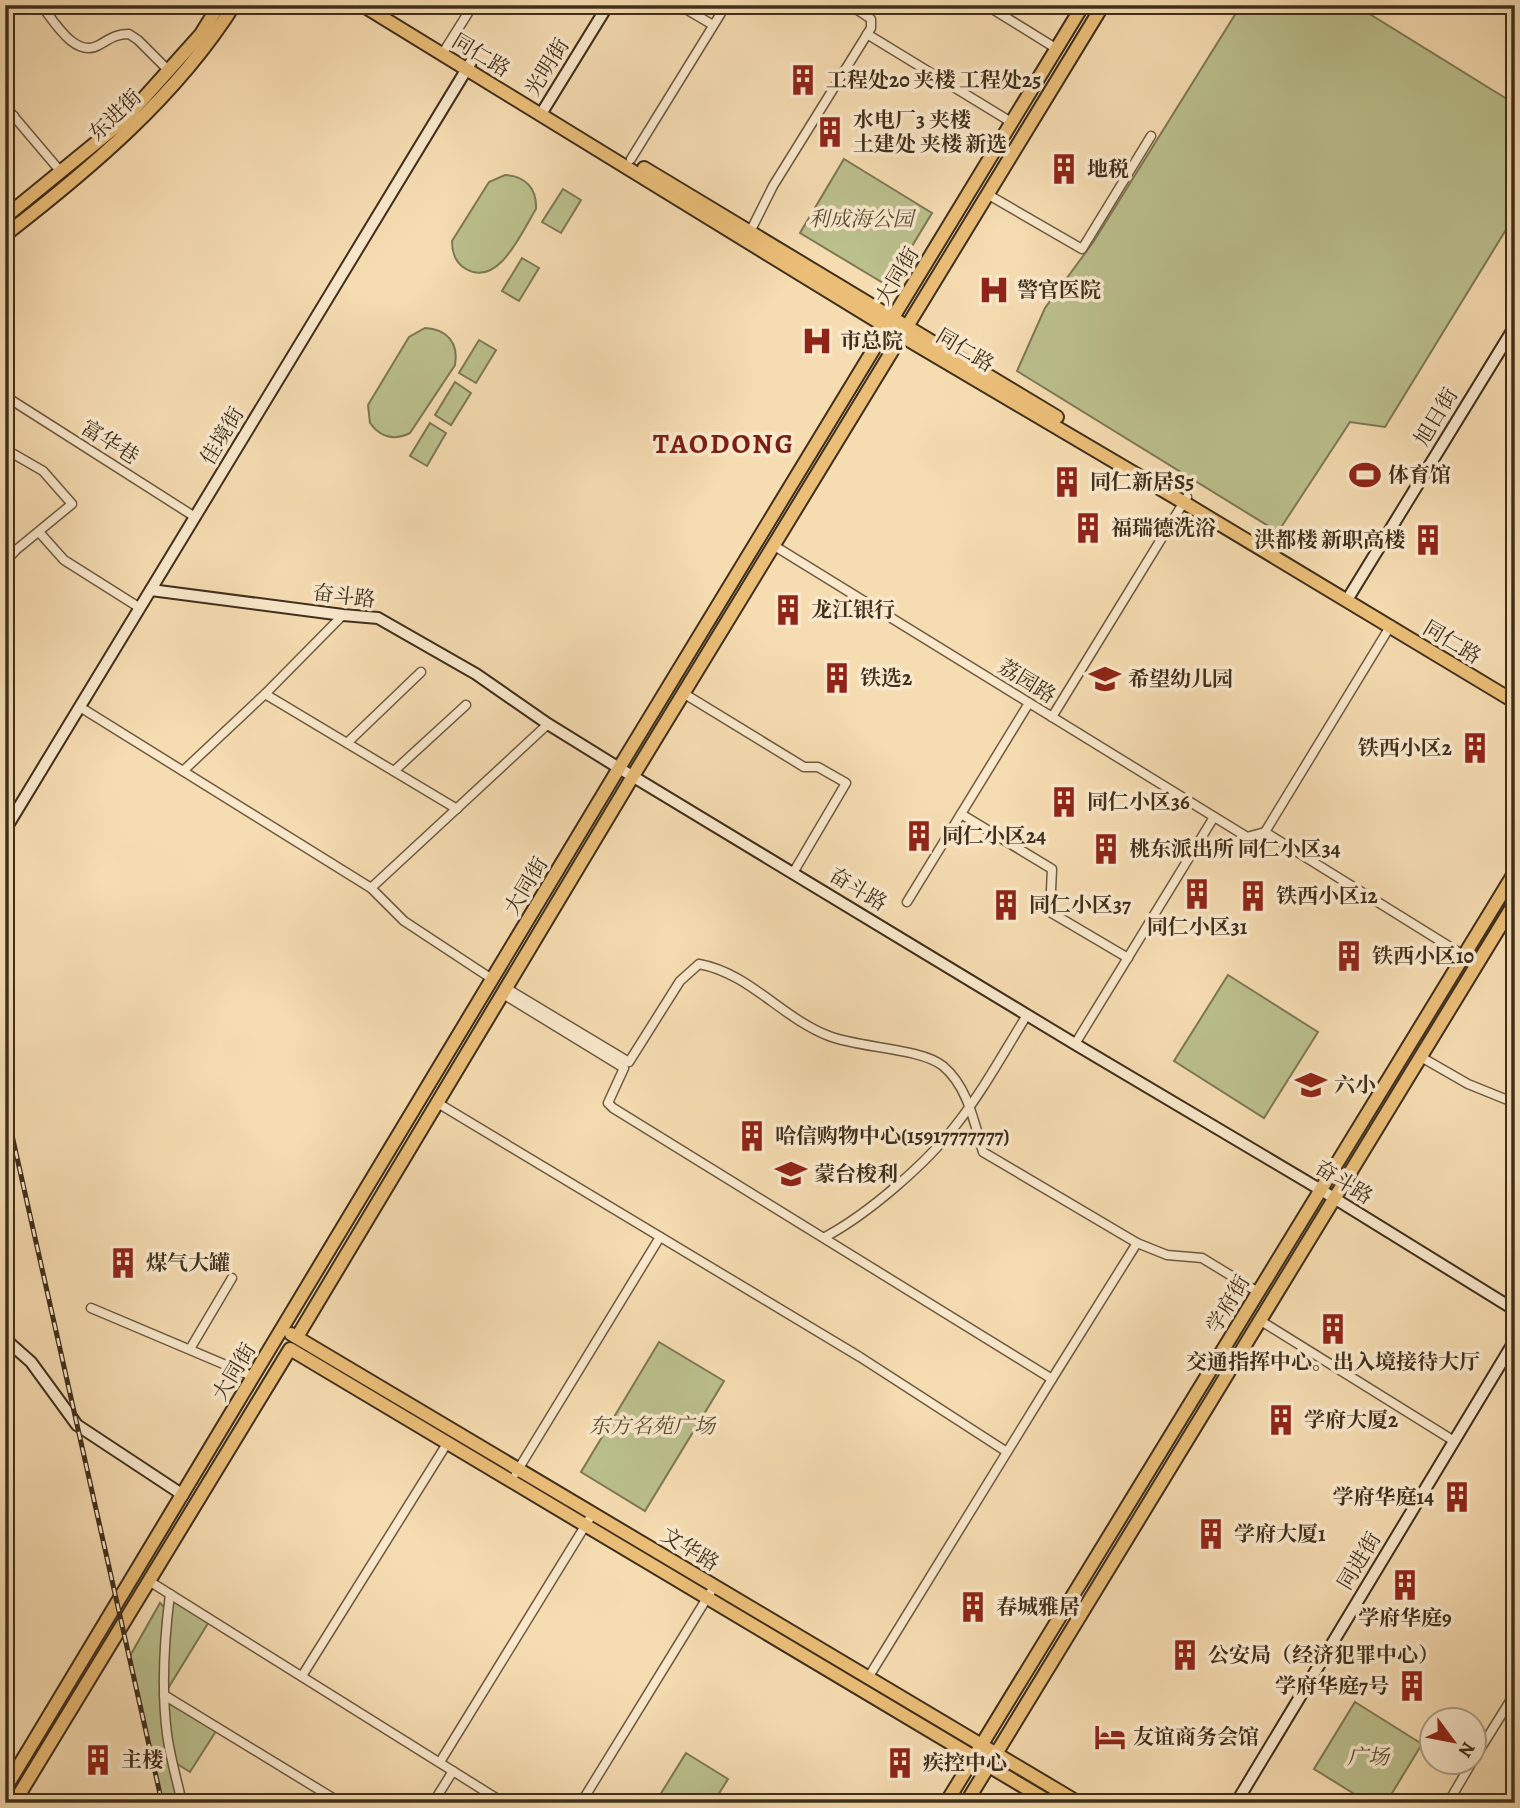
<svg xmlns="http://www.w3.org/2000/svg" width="1520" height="1808" font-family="Alegreya,'Noto Serif SC',serif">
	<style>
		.green { fill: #bbc08d; stroke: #7d7854; stroke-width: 2 }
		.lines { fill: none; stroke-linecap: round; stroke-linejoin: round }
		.street-casing { stroke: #6d5a41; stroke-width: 11 }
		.secondary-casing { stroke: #3f2f1c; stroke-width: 14 }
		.primary-casing { stroke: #3f2f1c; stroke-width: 16 }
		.street { stroke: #f9e8cc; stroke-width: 8 }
		.secondary { stroke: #f9e8cc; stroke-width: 10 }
		.primary { stroke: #ebbe78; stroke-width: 12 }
		.rail-casing { stroke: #3f2f1c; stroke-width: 5 }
		.rail { stroke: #f9e8cc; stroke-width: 2.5; stroke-dasharray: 8; stroke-linecap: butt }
		.labels { text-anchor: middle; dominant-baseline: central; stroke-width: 7; stroke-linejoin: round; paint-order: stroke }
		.street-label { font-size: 21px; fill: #3f2f1c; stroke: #f9e8cc }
		.poi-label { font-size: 21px; font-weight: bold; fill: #3f2f1c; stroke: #f9e8cc; text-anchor: start }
		.park-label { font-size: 21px; font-style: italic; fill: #584c33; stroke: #f9e8cc }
		.district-label { font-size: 28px; font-weight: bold; letter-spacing: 2px; fill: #7a1f14; stroke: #f9e8cc }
	</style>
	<rect width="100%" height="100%" fill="#f6dcb1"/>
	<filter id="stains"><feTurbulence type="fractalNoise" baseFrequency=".00286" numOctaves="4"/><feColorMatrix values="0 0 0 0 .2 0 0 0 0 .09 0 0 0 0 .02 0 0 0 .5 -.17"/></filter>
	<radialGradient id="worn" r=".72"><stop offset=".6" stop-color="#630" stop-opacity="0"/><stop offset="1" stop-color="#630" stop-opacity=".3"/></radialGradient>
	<g class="green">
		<polygon points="1241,5 1355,5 1515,104 1515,215 1385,427 1350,422 1278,532 1017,371 1045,308 1094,241"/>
		<polygon points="844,159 932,213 888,286 800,233"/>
		<path d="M505,175c21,1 32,14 31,34 -14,22 -37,79 -70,60 -11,-6 -14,-17 -14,-28l37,-59z"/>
		<polygon points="563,189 581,200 561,233 542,222"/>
		<polygon points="522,258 539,268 519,301 502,291"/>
		<path d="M425,328c22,1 34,15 30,37l-45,68c-16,8 -29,5 -40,-10l-2,-18 41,-68z"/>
		<polygon points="479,340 496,350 476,383 459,373"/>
		<polygon points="455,382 471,393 451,425 435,415"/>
		<polygon points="430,423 446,433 427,466 410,456"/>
		<polygon points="1228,975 1318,1032 1264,1118 1174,1061"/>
		<polygon points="659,1342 724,1381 645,1511 581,1472"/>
		<polygon points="170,1594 210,1620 164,1695 218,1728 190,1772 174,1762 182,1803 162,1803 130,1656 160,1603 167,1610"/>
		<polygon points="1355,1702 1422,1744 1386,1803 1369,1803 1314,1769"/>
		<polygon points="686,1753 728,1779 713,1803 655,1803"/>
	</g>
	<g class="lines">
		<defs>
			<g id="street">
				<path d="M41,5c13,16 34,54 58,40 11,-6 16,-11 30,-11l9,6 30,30"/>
				<polyline points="679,5 713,25"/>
				<polyline points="986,5 1057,49"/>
				<polyline points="867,34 1011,122"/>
				<polyline points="446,48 473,5"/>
				<polyline points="5,106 61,172"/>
				<polyline points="5,123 14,116"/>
				<polyline points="631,159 726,5"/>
				<polyline points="987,194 1082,249 1151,136"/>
				<polyline points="750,232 773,186 871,28 871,19 850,5"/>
				<polyline points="5,396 195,517"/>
				<polyline points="5,449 43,471 72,504 16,550 5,562"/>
				<polyline points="39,532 64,560 140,608"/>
				<polyline points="773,545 1247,837 1265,832"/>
				<polyline points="683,693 804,767 818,767 846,783 793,873"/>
				<polyline points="265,694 457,809"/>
				<polyline points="80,707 371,888 404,921 492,979"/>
				<polyline points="1052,717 1187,497"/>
				<polyline points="347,743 421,672"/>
				<polyline points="183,771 265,694 343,615"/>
				<polyline points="394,771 466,705"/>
				<polyline points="961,814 1052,869 1050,912 1128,958"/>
				<polyline points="1265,832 1391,625"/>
				<polyline points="1265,832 1463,955"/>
				<polyline points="371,888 548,724"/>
				<polyline points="907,902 1029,703"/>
				<path d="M506,988l123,74 51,-81 19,-17c50,9 83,54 130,72 30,12 92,12 114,30 25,21 31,56 40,86l154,91 30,12 35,3 56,34"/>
				<polyline points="503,994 624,1068 608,1103 613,1108 1052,1379 1137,1243"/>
				<polyline points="1075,1044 1214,817"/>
				<polyline points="1421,1057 1468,1084 1515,1103"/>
				<polyline points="436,1102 860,1357 1007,1452"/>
				<path d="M825,1237c43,-23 101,-73 131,-112 27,-34 48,-73 71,-110"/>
				<polyline points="91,1308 254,1377"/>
				<polyline points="1261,1321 1454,1441"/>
				<polyline points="190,1349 232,1278"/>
				<polyline points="516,1473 660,1237"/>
				<polyline points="149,1581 504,1803"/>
				<path d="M170,1594c-6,47 -9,93 -3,140 3,23 10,46 15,69"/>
				<polyline points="302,1676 448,1442"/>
				<polyline points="868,1678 1052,1379"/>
				<polyline points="164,1695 341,1803"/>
				<polyline points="1474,1759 1515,1693"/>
				<polyline points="440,1762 593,1513"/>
				<polyline points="433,1803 453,1771"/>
				<polyline points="581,1803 715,1585"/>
				<polyline points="1448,1803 1472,1762"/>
			</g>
			<g id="secondary">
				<polyline points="541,114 608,5"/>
				<polyline points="151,590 343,615 378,618 476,674 548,724 619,768 1075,1044 1321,1190 1515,1310"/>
				<polyline points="1347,600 1515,326"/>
				<polyline points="5,830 471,62"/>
				<polyline points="5,1339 31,1362 77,1425 183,1495"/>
				<polyline points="1236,1803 1515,1340"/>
			</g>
			<g id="primary">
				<polyline points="362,5 888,328 1183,502 1515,702"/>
				<polyline points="644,168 1057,417"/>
				<polyline points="5,217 125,119 201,34 219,5"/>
				<path d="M5,235c85,-66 171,-138 229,-230"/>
				<polyline points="291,1334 1079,1803"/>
				<polyline points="297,1337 633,776 1103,5"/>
				<polyline points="5,1789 619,768 1083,5"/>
				<polyline points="14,1803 290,1349 1051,1803"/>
				<polyline points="946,1803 1515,872"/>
				<polyline points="966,1803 1515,902"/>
			</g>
		</defs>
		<use href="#street" class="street-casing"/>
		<use href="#secondary" class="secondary-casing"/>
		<use href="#primary" class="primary-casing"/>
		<use href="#street" class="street"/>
		<use href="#secondary" class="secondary"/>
		<use href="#primary" class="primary"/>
		<defs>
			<polyline id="rail" points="5,1104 162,1803"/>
		</defs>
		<use href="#rail" class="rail-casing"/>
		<use href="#rail" class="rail"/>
	</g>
	<defs>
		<symbol id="building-bare" viewBox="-9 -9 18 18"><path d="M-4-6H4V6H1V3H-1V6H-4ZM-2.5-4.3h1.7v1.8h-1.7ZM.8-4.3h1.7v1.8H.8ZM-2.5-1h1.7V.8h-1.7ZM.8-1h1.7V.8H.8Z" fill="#8f2418" stroke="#f9e8cc" stroke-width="2.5" paint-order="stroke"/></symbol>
		<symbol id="hospital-bare" viewBox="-9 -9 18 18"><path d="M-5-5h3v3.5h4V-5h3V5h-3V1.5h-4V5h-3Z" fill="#8f2418" stroke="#f9e8cc" stroke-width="2.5" paint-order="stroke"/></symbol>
		<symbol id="stadium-bare" viewBox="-9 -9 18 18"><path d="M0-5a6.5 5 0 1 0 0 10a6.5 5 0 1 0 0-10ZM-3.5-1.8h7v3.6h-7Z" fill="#8f2418" stroke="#f9e8cc" stroke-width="2.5" paint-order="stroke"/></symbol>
		<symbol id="school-bare" viewBox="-9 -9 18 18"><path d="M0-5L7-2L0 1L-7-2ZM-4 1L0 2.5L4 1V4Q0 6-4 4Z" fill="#8f2418" stroke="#f9e8cc" stroke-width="2.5" paint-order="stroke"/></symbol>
		<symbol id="hotel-bare" viewBox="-9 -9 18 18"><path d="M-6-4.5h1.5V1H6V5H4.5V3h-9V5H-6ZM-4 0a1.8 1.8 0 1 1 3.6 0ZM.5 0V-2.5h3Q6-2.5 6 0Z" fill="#8f2418" stroke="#f9e8cc" stroke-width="2.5" paint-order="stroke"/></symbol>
	</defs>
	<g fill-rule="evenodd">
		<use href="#building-bare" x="781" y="58" width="44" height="44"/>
		<use href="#building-bare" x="808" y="110" width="44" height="44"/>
		<use href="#building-bare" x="1042" y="147" width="44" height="44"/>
		<use href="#hospital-bare" x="972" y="268" width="44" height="44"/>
		<use href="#hospital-bare" x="795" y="319" width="44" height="44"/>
		<use href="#stadium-bare" x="1343" y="453" width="44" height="44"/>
		<use href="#building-bare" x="1045" y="460" width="44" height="44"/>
		<use href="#building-bare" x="1066" y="506" width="44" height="44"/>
		<use href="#building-bare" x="1406" y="518" width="44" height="44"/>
		<use href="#building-bare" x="766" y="588" width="44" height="44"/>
		<use href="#building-bare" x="815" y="656" width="44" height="44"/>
		<use href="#school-bare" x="1083" y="657" width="44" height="44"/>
		<use href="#building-bare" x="1453" y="726" width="44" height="44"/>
		<use href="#building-bare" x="1042" y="780" width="44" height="44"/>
		<use href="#building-bare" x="897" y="814" width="44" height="44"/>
		<use href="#building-bare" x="1084" y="827" width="44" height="44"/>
		<use href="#building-bare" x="1175" y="872" width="44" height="44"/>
		<use href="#building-bare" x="1231" y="874" width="44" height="44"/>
		<use href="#building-bare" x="984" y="883" width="44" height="44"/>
		<use href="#building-bare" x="1327" y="934" width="44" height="44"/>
		<use href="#school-bare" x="1289" y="1063" width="44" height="44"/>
		<use href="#building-bare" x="730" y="1114" width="44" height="44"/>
		<use href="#school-bare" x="769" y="1152" width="44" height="44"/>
		<use href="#building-bare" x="101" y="1241" width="44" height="44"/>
		<use href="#building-bare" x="1311" y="1307" width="44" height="44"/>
		<use href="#building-bare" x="1259" y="1398" width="44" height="44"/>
		<use href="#building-bare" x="1435" y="1475" width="44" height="44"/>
		<use href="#building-bare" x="1189" y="1512" width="44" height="44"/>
		<use href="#building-bare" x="1383" y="1563" width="44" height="44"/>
		<use href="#building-bare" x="951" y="1585" width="44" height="44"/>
		<use href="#building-bare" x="1163" y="1633" width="44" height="44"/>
		<use href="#building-bare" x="1390" y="1664" width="44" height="44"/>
		<use href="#hotel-bare" x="1088" y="1715" width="44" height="44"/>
		<use href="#building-bare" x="76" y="1738" width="44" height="44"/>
		<use href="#building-bare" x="878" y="1741" width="44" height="44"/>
	</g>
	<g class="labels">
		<g class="street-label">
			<text transform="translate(481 55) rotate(31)">同仁路</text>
			<text transform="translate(547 67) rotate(-58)">光明街</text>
			<text transform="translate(115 115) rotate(-44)">东进街</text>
			<text transform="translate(897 276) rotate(-59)">大同街</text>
			<text transform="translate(965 350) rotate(31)">同仁路</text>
			<text transform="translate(1436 417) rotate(-59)">旭日街</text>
			<text transform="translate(222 436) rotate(-59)">佳境街</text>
			<text transform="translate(110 442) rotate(32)">富华巷</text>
			<text transform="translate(344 596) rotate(7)">奋斗路</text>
			<text transform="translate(1452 642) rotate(31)">同仁路</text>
			<text transform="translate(1027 681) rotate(32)">荔园路</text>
			<text transform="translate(526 886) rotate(-59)">大同街</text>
			<text transform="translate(858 889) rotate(31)">奋斗路</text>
			<text transform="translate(1344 1182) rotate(32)">奋斗路</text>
			<text transform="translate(1228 1304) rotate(-59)">学府街</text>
			<text transform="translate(234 1372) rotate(-59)">大同街</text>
			<text transform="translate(690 1549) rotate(31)">文华路</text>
			<text transform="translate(1359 1561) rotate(-59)">同进街</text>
		</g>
		<g class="poi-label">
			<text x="826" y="80">工程处20 夹楼 工程处25</text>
			<text x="853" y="120">水电厂3 夹楼<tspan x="853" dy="24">土建处 夹楼 新选</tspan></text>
			<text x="1087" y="169">地税</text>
			<text x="1017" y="290">警官医院</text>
			<text x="840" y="341">市总院</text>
			<text x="1388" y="475">体育馆</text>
			<text x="1090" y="482">同仁新居S5</text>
			<text x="1111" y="528">福瑞德洗浴</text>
			<text x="1405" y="540" text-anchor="end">洪都楼 新职高楼</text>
			<text x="811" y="610">龙江银行</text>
			<text x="860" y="678">铁选2</text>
			<text x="1128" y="679">希望幼儿园</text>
			<text x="1452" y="748" text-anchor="end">铁西小区2</text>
			<text x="1087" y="802">同仁小区36</text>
			<text x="942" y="836">同仁小区24</text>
			<text x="1129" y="849">桃东派出所 同仁小区34</text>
			<text x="1276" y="896">铁西小区12</text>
			<text x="1029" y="905">同仁小区37</text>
			<text x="1197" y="927" text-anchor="middle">同仁小区31</text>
			<text x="1372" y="956">铁西小区10</text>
			<text x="1334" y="1085">六小</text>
			<text x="775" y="1136">哈信购物中心(15917777777)</text>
			<text x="814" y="1174">蒙台梭利</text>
			<text x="146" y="1263">煤气大罐</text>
			<text x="1333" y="1362" text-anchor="middle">交通指挥中心。出入境接待大厅</text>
			<text x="1304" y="1420">学府大厦2</text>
			<text x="1434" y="1497" text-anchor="end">学府华庭14</text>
			<text x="1234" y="1534">学府大厦1</text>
			<text x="996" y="1607">春城雅居</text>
			<text x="1405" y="1618" text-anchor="middle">学府华庭9</text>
			<text x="1208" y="1655">公安局（经济犯罪中心）</text>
			<text x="1389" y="1686" text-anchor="end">学府华庭7号</text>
			<text x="1133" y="1737">友谊商务会馆</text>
			<text x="121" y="1760">主楼</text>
			<text x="923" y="1763">疾控中心</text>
		</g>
		<g class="park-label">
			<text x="861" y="219">利成海公园</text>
			<text x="652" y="1426">东方名苑广场</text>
			<text x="1368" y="1757">广场</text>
		</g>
		<g class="district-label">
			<text x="724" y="444">TAODONG</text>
		</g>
	</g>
	<rect width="1520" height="1808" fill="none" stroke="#f6dcb1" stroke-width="28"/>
	<rect x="7" y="7" width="1506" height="1794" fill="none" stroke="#3f2f1c" stroke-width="3.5"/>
	<rect x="14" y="14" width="1492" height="1780" fill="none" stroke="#3f2f1c" stroke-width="2"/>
	<g transform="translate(1453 1741) rotate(122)"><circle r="33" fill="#f9e8cc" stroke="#af9e86" stroke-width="2"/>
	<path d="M0-5L12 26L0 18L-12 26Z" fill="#8f2418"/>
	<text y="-10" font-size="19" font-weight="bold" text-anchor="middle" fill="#3f2f1c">N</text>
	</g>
	<rect width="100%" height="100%" filter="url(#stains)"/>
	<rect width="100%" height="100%" fill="url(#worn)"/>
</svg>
